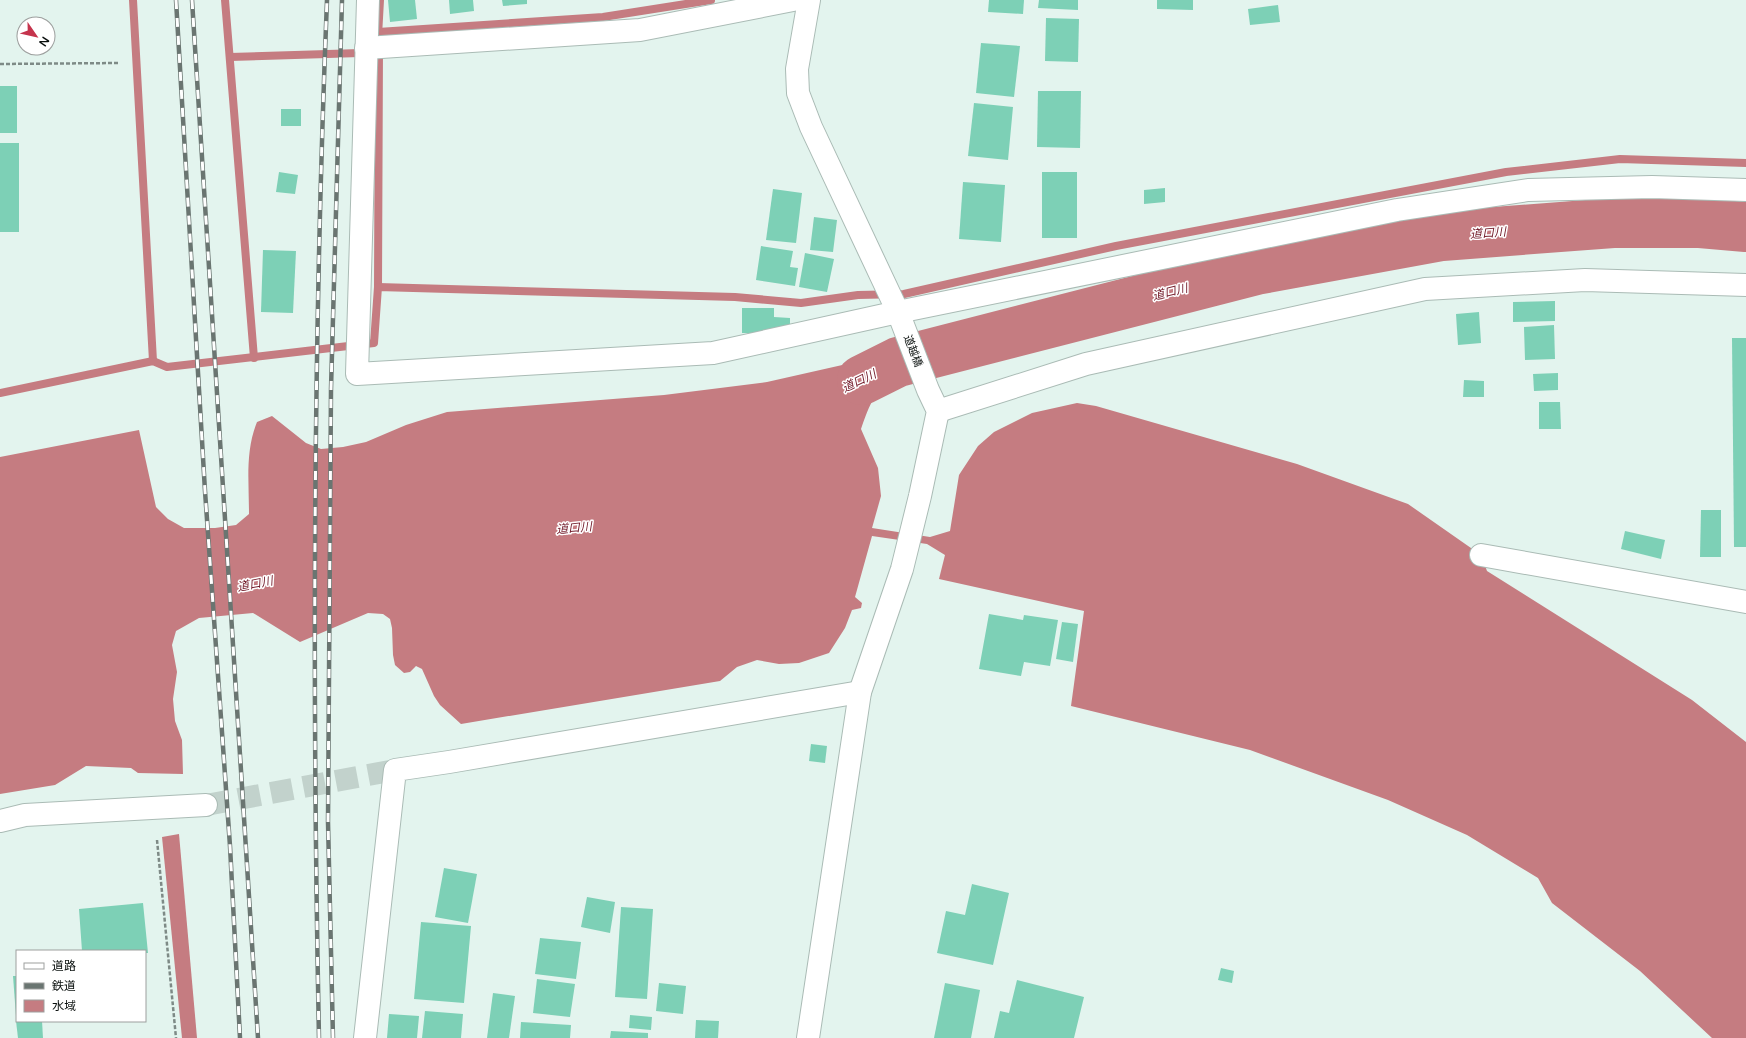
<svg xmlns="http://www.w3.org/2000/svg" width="1746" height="1038" font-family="'Varela Round','Noto Sans JP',sans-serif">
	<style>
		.water { fill: #c57c81 }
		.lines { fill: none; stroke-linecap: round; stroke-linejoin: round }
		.stream { stroke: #c57c81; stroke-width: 8 }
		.river { stroke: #c57c81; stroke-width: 50 }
		.building { fill: #7dd0b6 }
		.street-tunnel { stroke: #c2d2cc; stroke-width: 22; stroke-dasharray: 22 11; stroke-linecap: butt }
		.street-casing { stroke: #aabbb5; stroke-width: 24 }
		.path { stroke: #7e8a86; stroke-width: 2.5; stroke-dasharray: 4 2; stroke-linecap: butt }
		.street { stroke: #fff; stroke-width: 22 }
		.rail-casing { stroke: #6a7571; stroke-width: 4.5 }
		.rail { stroke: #fff; stroke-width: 3; stroke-dasharray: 9; stroke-linecap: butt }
		.labels { text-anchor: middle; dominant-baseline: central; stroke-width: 3; stroke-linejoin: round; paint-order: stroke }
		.street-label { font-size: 11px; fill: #090f0d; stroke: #fff }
		.water-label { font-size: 12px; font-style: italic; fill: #721a29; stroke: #fff }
	</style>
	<rect width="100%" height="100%" fill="#e3f4ee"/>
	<g class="water">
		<path d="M894,342l17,33c-35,13 -38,20 -50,54l17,39 3,28 -9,32 58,9 20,-6 9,-56 19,-29 16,-14 38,-19 45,-10 19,3 201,58 111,40 73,51 6,16 205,129 54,42v296h-34l-72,-67 -88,-68 -14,-25 -71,-43 -79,-35 -138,-50 -179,-44 13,-95 -145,-32 6,-24 -18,-11 -55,-8 -17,61 7,6 -1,5 -9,2 -7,18 -16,25 -30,10 -20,1 -22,-4 -20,7 -17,14 -259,43 -21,-19 -6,-9 -12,-27 -6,-3 -6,6 -6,1 -9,-8 -2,-10 -1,-27 -2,-9 -7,-5 -15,-1 -68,29 -47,-29 -54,5 -23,13 -4,14 5,27 -4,27 2,22 7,19 1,34 -45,-1 -7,-5 -45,-2 -31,19 -55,9v-337l139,-27 17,77 12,12 16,9h31l21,-3 13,-11c0,-32 -4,-62 8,-92l15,-6 34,27 15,6 22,-2 23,-5 40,-17 41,-13 217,-17 103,-13 93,-21 22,-16z"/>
		<polygon points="179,834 197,1038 182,1038 162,837"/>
	</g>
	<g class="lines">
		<g class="stream">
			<polyline points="133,0 153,361"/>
			<polyline points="225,0 254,358"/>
			<polyline points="378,32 603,17 711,0"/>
			<polyline points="378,36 380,0"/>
			<polyline points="230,57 360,53"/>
			<polyline points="378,287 379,48"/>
			<polyline points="0,393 153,361 167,367 374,343 378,287 735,297 801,303 858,295 904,294 1116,246 1506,172 1620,159 1746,163"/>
		</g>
		<polyline class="river" points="862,380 898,362 1256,270 1442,236 1613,223 1700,223 1746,227"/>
	</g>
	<g class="building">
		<polygon points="388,0 415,0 417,19 390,22"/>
		<polygon points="449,0 473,0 474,11 450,14"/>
		<polygon points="502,0 527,0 527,4 503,6"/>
		<polygon points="989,0 1024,0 1023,14 988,12"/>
		<polygon points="1039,0 1078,0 1078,10 1038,8"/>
		<polygon points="1157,0 1193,0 1193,10 1157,9"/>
		<polygon points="1278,5 1280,22 1250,25 1248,9"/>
		<polygon points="1046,18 1079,19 1078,62 1045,61"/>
		<polygon points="981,43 1020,46 1014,97 976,93"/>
		<rect x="0" y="86" width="17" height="47"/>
		<polygon points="1038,91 1081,91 1080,148 1037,147"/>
		<polygon points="974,103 1013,107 1008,160 968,156"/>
		<rect x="281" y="109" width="20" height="17"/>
		<rect x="0" y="143" width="19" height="89"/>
		<polygon points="279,172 298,175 295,194 276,192"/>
		<rect x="1042" y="172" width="35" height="66"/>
		<polygon points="963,182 1005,185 1001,242 959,239"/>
		<polygon points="1165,188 1165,202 1144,204 1144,190"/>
		<polygon points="773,189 802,193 796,243 766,240"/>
		<polygon points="814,217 837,220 833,252 810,250"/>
		<polygon points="761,246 793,251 790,267 798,268 795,286 756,280"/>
		<polygon points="263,250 296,251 293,313 261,312"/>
		<polygon points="805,253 834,259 827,292 799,287"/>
		<polygon points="1555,301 1555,321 1513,322 1513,302"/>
		<polygon points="742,308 774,308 774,317 790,318 790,333 742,333"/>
		<polygon points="1479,312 1481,343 1458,345 1456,314"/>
		<polygon points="1554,325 1555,359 1525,360 1524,327"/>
		<polygon points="1732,338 1746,338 1746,547 1734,547"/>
		<polygon points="1558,373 1558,390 1534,391 1533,374"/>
		<polygon points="1464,380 1484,381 1484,397 1463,397"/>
		<polygon points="1539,402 1560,402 1561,429 1539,429"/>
		<polygon points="1701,510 1721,510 1721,557 1700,557"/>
		<polygon points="1625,531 1665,540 1661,559 1621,549"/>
		<polygon points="989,614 1023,620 1024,615 1058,620 1050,666 1024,662 1021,676 979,669"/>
		<polygon points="1062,622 1078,624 1073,662 1056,659"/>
		<polygon points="811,744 827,746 825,763 809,761"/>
		<polygon points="444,868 477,874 468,923 435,917"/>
		<polygon points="972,884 1009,893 993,965 937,953 946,911 965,915"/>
		<polygon points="587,897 615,902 610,933 581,927"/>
		<polygon points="143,903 148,953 145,953 145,951 82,951 79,909"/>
		<polygon points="621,907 653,909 647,999 615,997"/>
		<polygon points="421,922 471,926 464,1003 414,999"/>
		<polygon points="540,938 581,942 576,979 535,974"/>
		<polygon points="1221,968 1234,971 1232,983 1218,980"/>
		<polygon points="13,976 17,976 17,1016 16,1016"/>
		<polygon points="537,979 575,984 570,1017 533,1013"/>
		<polygon points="1017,980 1084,997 1074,1038 994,1038 1000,1011 1009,1013"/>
		<polygon points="659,983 686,986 683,1014 656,1011"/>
		<polygon points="945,983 980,990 971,1038 934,1038"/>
		<polygon points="493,993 515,996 509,1038 487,1038"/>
		<polygon points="425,1011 463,1014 461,1038 422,1038"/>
		<polygon points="389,1014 419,1016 417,1038 387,1038"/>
		<polygon points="630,1015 652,1017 651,1030 629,1028"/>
		<polygon points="696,1020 719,1021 718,1038 695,1038"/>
		<polygon points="16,1021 42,1021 43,1038 18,1038"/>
		<polygon points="521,1022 571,1025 570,1038 520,1038"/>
		<polygon points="611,1031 648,1033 648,1038 610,1038"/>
	</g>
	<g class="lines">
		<polyline class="street-tunnel" points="206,805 395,770"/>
		<defs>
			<g id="street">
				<polyline points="368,0 357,374 713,353 898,312 1397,210 1528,190 1652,187 1746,190"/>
				<polyline points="366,48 640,30 793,0"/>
				<polyline points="938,411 1086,364 1425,289 1585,280 1746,285"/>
				<polyline points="1481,555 1746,602"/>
				<polyline points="0,821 25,815 206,805"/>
				<polyline points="365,1038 395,770 449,762 860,692"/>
				<polyline points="808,1038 860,692 902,569 920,496 938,411 928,390 898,312 811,127 798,93 797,69 809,0"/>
			</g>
		</defs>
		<use href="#street" class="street-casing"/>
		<g class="path">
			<polyline points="0,64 120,63"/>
			<polyline points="157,840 176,1038"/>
		</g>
		<use href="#street" class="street"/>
		<defs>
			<g id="rail">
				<polyline points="176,0 205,491 230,846 240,1038"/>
				<polyline points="192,0 258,1038"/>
				<path d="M319,1038c-7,-346 -6,-692 8,-1038"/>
				<polyline points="333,1038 328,822 331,389 342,0"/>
			</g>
		</defs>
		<use href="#rail" class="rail-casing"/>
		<use href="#rail" class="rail"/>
	</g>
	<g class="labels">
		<g class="street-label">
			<text transform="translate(913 351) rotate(69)">道越橋</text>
		</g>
		<g class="water-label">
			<text transform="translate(1488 233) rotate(-4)">道口川</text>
			<text transform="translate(1170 292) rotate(-14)">道口川</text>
			<text transform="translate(859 381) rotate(-26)">道口川</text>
			<text transform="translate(574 528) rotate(-5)">道口川</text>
			<text transform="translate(255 584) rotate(-11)">道口川</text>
		</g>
	</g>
	<rect x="16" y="950" width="130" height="72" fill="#ffffff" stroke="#9d9f9e"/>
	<rect x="24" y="963" width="20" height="6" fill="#ffffff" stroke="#9d9f9e"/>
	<text x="52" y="970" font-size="12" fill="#090f0d">道路</text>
	<rect x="24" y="983" width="20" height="6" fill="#6a7571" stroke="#9d9f9e"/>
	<text x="52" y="990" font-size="12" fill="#090f0d">鉄道</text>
	<rect x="24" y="1000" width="20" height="12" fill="#c57c81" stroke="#9d9f9e"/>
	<text x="52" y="1010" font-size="12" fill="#090f0d">水域</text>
	<g transform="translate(36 36) rotate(124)"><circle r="19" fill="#ffffff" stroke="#9d9f9e"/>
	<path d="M0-3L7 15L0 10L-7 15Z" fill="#c5344d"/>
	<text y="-6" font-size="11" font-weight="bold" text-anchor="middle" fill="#090f0d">N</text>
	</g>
</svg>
